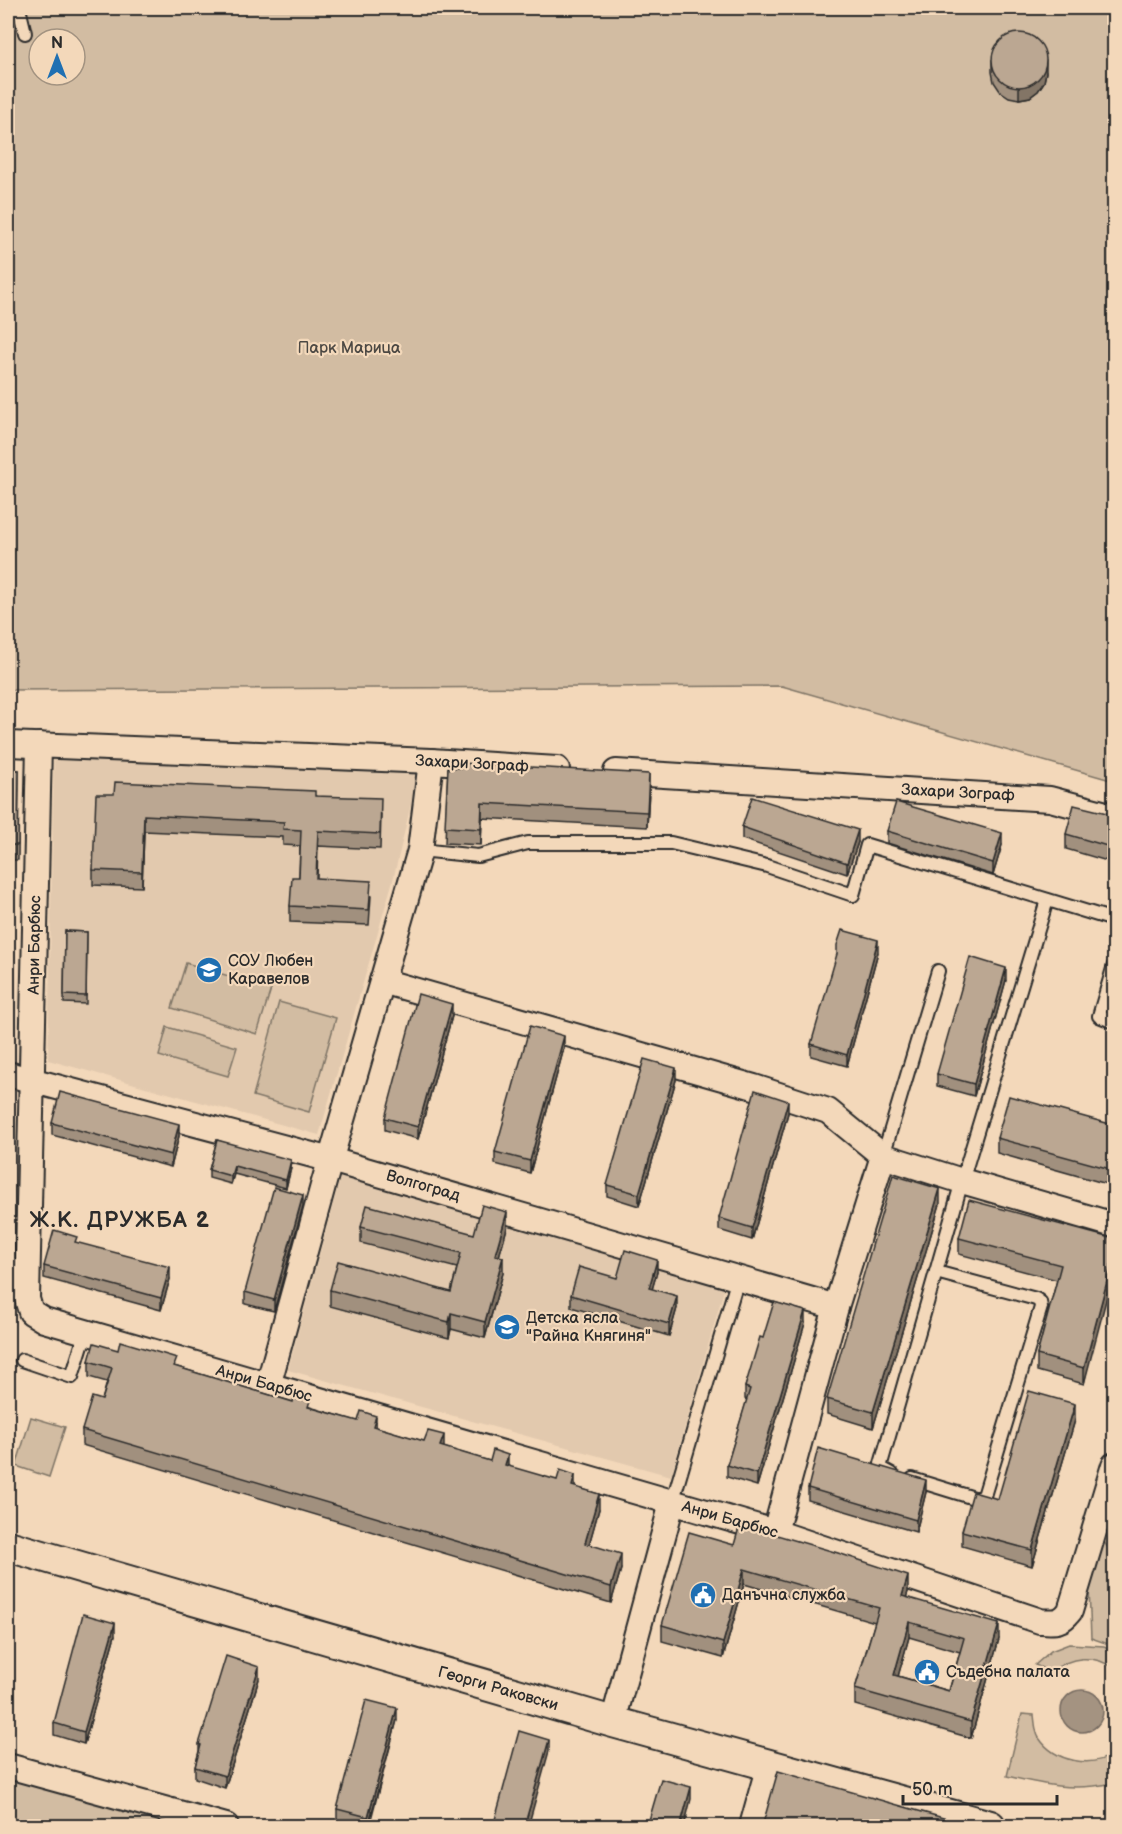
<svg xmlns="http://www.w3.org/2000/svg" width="1122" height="1834" font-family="'Balsamiq Sans',sans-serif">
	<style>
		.built { fill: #e2c9ae }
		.green { fill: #d2bca2; stroke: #7e7466; stroke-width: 1.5; fill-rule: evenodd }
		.water { fill: #a49381; stroke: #74695f; stroke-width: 1.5 }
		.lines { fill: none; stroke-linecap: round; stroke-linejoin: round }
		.service-casing { stroke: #2b2b2b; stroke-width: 16 }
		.minor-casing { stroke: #2b2b2b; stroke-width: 28 }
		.tertiary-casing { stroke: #2b2b2b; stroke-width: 34 }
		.service { stroke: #f3d8ba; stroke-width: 12 }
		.minor { stroke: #f3d8ba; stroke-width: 24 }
		.tertiary { stroke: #f3d8ba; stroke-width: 30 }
		.wall { fill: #a1907e; stroke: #2b2b2b; stroke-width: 1.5; fill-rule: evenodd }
		.shaded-wall { fill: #837566; stroke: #2b2b2b; stroke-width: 1.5 }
		.building { fill: #bba792; stroke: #2b2b2b; stroke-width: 1.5; fill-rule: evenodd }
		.labels { text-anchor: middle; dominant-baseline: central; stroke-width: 4.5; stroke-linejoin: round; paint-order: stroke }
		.park-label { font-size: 16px; fill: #4c4843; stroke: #f3d8ba }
		.street-label { font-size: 16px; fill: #2b2b2b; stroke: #f3d8ba }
		.poi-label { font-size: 16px; fill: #2b2b2b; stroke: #f3d8ba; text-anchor: start }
		.district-label { font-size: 22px; font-weight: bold; letter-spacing: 1.5px; fill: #2b2b2b; stroke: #f3d8ba }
	</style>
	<rect width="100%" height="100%" fill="#f3d8ba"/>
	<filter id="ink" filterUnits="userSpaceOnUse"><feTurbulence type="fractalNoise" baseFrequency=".0167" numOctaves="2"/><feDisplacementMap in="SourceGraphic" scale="12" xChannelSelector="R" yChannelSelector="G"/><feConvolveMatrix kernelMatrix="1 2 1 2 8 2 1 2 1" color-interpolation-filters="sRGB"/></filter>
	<g filter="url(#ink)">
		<g class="built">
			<polygon points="54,755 414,773 416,783 393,880 319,1135 48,1060"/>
			<polygon points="341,1175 726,1283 671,1476 288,1370"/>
		</g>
		<g class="green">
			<path d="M8,8h1106v773l-332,-95 -774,4zM39,39h36v36h-36z"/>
			<polygon points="186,963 271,989 257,1034 172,1008"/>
			<polygon points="279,1002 336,1018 309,1112 253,1096"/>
			<polygon points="167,1027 237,1047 228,1076 159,1056"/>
			<polygon points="31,1417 65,1427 49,1477 16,1466"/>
			<polygon points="1103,1540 1114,1557 1114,1646 1091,1638 1089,1587"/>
			<path d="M1069,1644l35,2 10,5v17c-21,-14 -43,-12 -63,4l-16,-7 16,-14z"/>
			<path d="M1022,1714l12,1c1,7 1,17 5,23 16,24 53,31 75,15v30c-42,8 -65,3 -107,-7z"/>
			<polygon points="8,1772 200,1826 8,1826"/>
		</g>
		<circle class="water" cx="1082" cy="1711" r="21"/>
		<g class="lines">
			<defs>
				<g id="service">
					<polyline points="19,8 25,33"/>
					<polyline points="420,850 478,856 528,843 671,843 767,866 853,895 867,845 1114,920"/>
					<polyline points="1114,965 1099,1016 1114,1022"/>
					<polyline points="883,1156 938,971"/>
					<polyline points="22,1360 72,1377 86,1332"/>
					<polyline points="892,1474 881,1468 881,1464 962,1181 1047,900"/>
					<polyline points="912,1479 974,1498 979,1498 984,1496 1041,1307 1040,1302 1036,1299 936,1272"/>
					<polyline points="672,1503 738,1278"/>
				</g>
				<g id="minor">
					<polyline points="8,744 431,761 557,769"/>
					<path d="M39,745l-12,554 4,13 13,8 731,212 265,89c15,1 21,2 30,-10l44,-146"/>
					<polyline points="616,772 1050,799 1114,816"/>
					<polyline points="382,981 754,1087 828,1111 883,1156 962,1181 1114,1225"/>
					<polyline points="8,1074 331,1160 836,1307"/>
					<polyline points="268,1386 324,1182 420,850 431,761"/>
					<polyline points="775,1532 836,1307 883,1156"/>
					<polyline points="613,1722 672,1503"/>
					<polyline points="8,1766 226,1826"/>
					<polyline points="752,1826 769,1765"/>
				</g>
				<polyline id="tertiary" points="8,1546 613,1722 990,1826"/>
			</defs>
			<use href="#service" class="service-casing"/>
			<use href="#minor" class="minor-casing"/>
			<use href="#tertiary" class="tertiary-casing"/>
			<use href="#service" class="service"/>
			<use href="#minor" class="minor"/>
			<use href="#tertiary" class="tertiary"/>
		</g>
		<g class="wall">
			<polygon points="992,60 1046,72 1044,82 1038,91 1030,97 1019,99 1009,97 1000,91 994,82 992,72"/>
			<polygon points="448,767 649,789 647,827 482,818 481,845 445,843"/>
			<polygon points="8,770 19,770 18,860 8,860"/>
			<polygon points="114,794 315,796 381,814 380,849 318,846 317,878 371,896 369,925 290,922 290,906 299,877 300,846 283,845 283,837 144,831 142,887 93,885 93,870"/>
			<polygon points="1111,814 1114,814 1114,863 1066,849 1066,834"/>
			<polygon points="742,827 858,842 847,874 742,839"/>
			<polygon points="887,831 1002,845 993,875 887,843"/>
			<polygon points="65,931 87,932 86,1004 64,1003"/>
			<polygon points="878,952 847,1066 811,1056 811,1044"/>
			<polygon points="1006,980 974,1096 937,1086 937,1074"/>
			<polygon points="452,1016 418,1139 385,1130 385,1118"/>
			<polygon points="564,1048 530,1173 495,1164 495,1152"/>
			<polygon points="676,1080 639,1206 607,1196 607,1185"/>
			<polygon points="1114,1109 1114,1186 997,1153 997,1138 1110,1124"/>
			<polygon points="788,1113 752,1240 719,1230 719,1218"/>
			<polygon points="52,1123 179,1136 171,1167 52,1135"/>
			<polygon points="217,1140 291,1168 286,1188 234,1174 231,1184 209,1178 209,1170"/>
			<polygon points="940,1204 873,1428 827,1414 827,1399"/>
			<polygon points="303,1206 274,1311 245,1304 245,1292"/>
			<polygon points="361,1227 474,1234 507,1228 499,1256 503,1273 485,1338 451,1329 449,1338 330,1306 330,1290 451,1292 457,1268 361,1243"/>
			<polygon points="959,1238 1114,1239 1084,1384 1037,1371 1037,1355 1057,1280 959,1254"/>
			<polygon points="44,1266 170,1279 161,1310 44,1278"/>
			<polygon points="657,1272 652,1289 677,1308 669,1336 571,1307 571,1295 617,1278"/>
			<polygon points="805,1323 757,1486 727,1477 727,1465 747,1400 745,1399 745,1387 763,1338"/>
			<polygon points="89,1361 177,1367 575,1487 599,1509 589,1544 621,1569 611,1603 82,1445 82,1430 102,1400 107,1382 89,1377"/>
			<polygon points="1075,1420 1032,1566 962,1546 962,1531 998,1499"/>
			<polygon points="808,1488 926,1492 916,1532 808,1500"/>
			<path d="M734,1545l174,47 -2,5 93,42 -28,99 -116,-33v-16l20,-67 -131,-38 -21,74 -61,-17v-16zM909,1637l51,15 -11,39 -51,-15z"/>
			<polygon points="115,1635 84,1744 54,1735 54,1723"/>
			<polygon points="259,1679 225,1788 195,1778 195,1767 199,1751 199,1744"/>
			<polygon points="397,1720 369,1827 360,1827 337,1821 337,1809"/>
		</g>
		<g class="shaded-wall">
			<polygon points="14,14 14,26 8,28 8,16"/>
			<polygon points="1046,60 1046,72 1044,82 1038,91 1030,97 1019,99 1019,87"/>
			<polygon points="649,774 649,789 647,827 647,812"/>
			<polygon points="482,803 482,818 481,845 481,829"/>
			<polygon points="144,815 144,831 142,887 142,872"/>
			<polygon points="858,830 858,842 847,874 847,863"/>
			<polygon points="1002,833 1002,845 993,875 993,863"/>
			<polygon points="878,940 878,952 847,1066 847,1055"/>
			<polygon points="1006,968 1006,980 974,1096 974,1084"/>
			<polygon points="452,1004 452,1016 418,1139 418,1127"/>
			<polygon points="564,1036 564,1048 530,1173 530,1161"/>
			<polygon points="676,1068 676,1080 639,1206 639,1194"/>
			<polygon points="788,1101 788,1113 752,1240 752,1228"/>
			<polygon points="179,1124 179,1136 171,1167 171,1155"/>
			<polygon points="291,1160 291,1168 286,1188 286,1180"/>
			<polygon points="234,1166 234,1174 231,1184 231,1176"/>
			<polygon points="940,1189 940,1204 873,1428 873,1412"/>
			<polygon points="303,1195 303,1206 274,1311 274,1300"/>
			<polygon points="507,1212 507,1228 495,1271 495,1255"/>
			<polygon points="1114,1255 1114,1270 1084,1384 1084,1368"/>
			<polygon points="503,1257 503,1273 485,1338 485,1322"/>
			<polygon points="657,1260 657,1272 649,1300 649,1288"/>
			<polygon points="170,1267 170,1279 161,1310 161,1298"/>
			<polygon points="677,1296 677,1308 669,1336 669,1324"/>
			<polygon points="805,1311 805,1323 757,1486 757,1474"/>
			<polygon points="451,1313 451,1329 449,1338 449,1322"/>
			<polygon points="1075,1404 1075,1420 1032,1566 1032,1550"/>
			<polygon points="376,1416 376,1431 373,1426"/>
			<polygon points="444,1435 444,1451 440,1446"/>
			<polygon points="508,1455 508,1470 505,1465"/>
			<polygon points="575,1475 575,1490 572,1486"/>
			<polygon points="926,1480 926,1492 916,1532 916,1520"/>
			<polygon points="599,1494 599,1509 585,1559 585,1543"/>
			<polygon points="621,1554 621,1569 611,1603 611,1587"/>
			<polygon points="744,1569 744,1584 723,1658 723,1643"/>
			<polygon points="908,1576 908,1592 902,1611 902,1596"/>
			<polygon points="909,1622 909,1637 894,1691 894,1675"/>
			<polygon points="115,1623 115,1635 84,1744 84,1732"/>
			<polygon points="999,1624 999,1639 971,1738 971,1722"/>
			<polygon points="259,1667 259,1679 225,1788 225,1776"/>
			<polygon points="397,1708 397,1720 368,1827 368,1817"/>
			<polygon points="549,1740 549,1751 528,1827 524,1827"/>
			<polygon points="691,1787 691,1799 684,1827 680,1827"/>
		</g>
		<g class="building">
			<polygon points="8,8 13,8 14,14 8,16"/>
			<circle cx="1019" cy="60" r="27"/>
			<polygon points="461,763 649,774 647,812 482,803 481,829 445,827 448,767 460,768"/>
			<polygon points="8,770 19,770 18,845 8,845"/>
			<polygon points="115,782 315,791 315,796 381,798 380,834 318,831 316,878 371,881 369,910 290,906 292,877 299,877 301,830 283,829 284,822 144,815 142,872 93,870 96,794 114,794"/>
			<polygon points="752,797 858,830 847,863 742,827"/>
			<polygon points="896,802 1002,833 993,863 887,831"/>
			<polygon points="1074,805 1111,814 1114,814 1114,848 1066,834"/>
			<polygon points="842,930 878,940 847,1055 811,1044 837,954 837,945"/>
			<polygon points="65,931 87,932 86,996 64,995"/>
			<polygon points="970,957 1006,968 974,1084 937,1074"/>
			<polygon points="418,994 452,1004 418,1127 385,1118"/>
			<polygon points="530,1026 564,1036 530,1161 495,1152"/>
			<polygon points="644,1059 676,1068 639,1194 607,1185"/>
			<polygon points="755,1090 788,1101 752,1228 719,1218"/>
			<polygon points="60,1092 179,1124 171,1155 52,1123"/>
			<polygon points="1009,1096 1110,1124 1114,1109 1114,1170 997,1138"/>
			<polygon points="217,1140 291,1160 286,1180 234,1166 231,1176 209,1170"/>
			<polygon points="893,1175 940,1189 873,1412 827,1399"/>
			<polygon points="274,1187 303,1195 274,1300 245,1292"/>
			<polygon points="969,1200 1114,1239 1114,1255 1084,1368 1037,1355 1061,1265 959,1238"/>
			<polygon points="367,1205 474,1234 482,1205 507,1212 495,1255 503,1257 485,1322 451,1313 449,1322 330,1290 338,1261 451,1292 461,1253 361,1227"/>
			<polygon points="54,1230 77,1237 75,1242 170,1267 161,1298 44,1266"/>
			<polygon points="625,1250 657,1260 649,1288 677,1296 669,1324 571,1295 579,1267 617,1278"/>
			<polygon points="774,1302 805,1311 757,1474 727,1465 750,1389 745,1387 760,1337 763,1338"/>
			<polygon points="120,1341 177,1358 174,1366 293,1402 295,1392 311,1397 308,1407 358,1421 361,1411 376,1416 373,1426 424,1441 428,1431 444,1435 440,1446 490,1461 493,1450 508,1455 505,1465 557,1480 560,1470 575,1475 572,1486 599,1494 585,1543 621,1554 611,1587 82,1430 92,1397 102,1400 112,1368 89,1361 94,1343 118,1350"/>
			<polygon points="1029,1391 1075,1404 1032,1550 962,1531 973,1492 998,1499"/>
			<polygon points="818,1448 926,1480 916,1520 808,1488"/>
			<path d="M740,1524l98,29 70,23 -6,20 97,28 -28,98 -116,-33 24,-81 -135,-39 -21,74 -61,-18 27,-93 45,13zM909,1622l55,16 -15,53 -55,-16z"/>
			<polygon points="83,1614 115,1623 84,1732 54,1723"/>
			<polygon points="226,1656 259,1667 225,1776 195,1767 201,1745 199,1744"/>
			<polygon points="366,1700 397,1708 368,1817 337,1809"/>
			<polygon points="519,1731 549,1740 524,1827 493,1827"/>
			<polygon points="778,1771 975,1827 762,1827"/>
			<polygon points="661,1779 691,1787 680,1827 647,1827"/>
		</g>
	</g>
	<defs>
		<symbol id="school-disc" viewBox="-11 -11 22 22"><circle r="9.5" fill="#1f6fb2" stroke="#f3d8ba"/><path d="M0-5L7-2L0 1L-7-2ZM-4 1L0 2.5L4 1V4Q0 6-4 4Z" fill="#fff"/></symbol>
		<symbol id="civic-disc" viewBox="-11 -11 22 22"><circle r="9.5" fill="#1f6fb2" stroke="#f3d8ba"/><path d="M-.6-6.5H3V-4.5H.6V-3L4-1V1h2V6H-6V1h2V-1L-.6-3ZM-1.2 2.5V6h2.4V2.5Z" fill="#fff"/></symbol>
	</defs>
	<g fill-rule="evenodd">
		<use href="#school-disc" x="194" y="955" width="30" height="30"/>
		<use href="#school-disc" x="492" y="1312" width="30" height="30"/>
		<use href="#civic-disc" x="688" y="1580" width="30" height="30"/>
		<use href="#civic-disc" x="912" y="1657" width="30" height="30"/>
	</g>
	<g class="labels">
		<g class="park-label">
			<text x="349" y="348">Парк Марица</text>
		</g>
		<g class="street-label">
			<text transform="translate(472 764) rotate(3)">Захари Зограф</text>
			<text transform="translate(958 793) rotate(3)">Захари Зограф</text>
			<text transform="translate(35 945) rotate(-89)">Анри Барбюс</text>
			<text transform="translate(423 1186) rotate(16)">Волгоград</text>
			<text transform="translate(264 1384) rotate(16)">Анри Барбюс</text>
			<text transform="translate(730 1520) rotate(16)">Анри Барбюс</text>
			<text transform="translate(498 1689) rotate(16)">Георги Раковски</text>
		</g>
		<g class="poi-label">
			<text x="228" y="961">СОУ Любен<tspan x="228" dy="18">Каравелов</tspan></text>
			<text x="526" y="1318">Детска ясла<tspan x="526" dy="18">"Райна Княгиня"</tspan></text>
			<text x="722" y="1595">Данъчна служба</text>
			<text x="946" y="1672">Съдебна палата</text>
		</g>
		<g class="district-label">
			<text x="120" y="1220">Ж.К. ДРУЖБА 2</text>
		</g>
	</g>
	<rect width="1122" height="1834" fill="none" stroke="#f3d8ba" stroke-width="30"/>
	<rect x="15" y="15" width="1092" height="1804" fill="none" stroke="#2b2b2b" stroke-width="2" filter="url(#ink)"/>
	<g transform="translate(57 57)"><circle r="28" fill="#f3d8ba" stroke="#a39381" stroke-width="1.5"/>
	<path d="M0-4.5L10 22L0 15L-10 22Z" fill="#1f6fb2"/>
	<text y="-9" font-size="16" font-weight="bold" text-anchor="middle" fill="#2b2b2b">N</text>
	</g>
	<path d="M903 1795v9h154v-9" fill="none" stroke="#2b2b2b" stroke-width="3"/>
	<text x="912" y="1795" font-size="18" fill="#2b2b2b" stroke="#f3d8ba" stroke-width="4.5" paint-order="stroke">50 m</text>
</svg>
